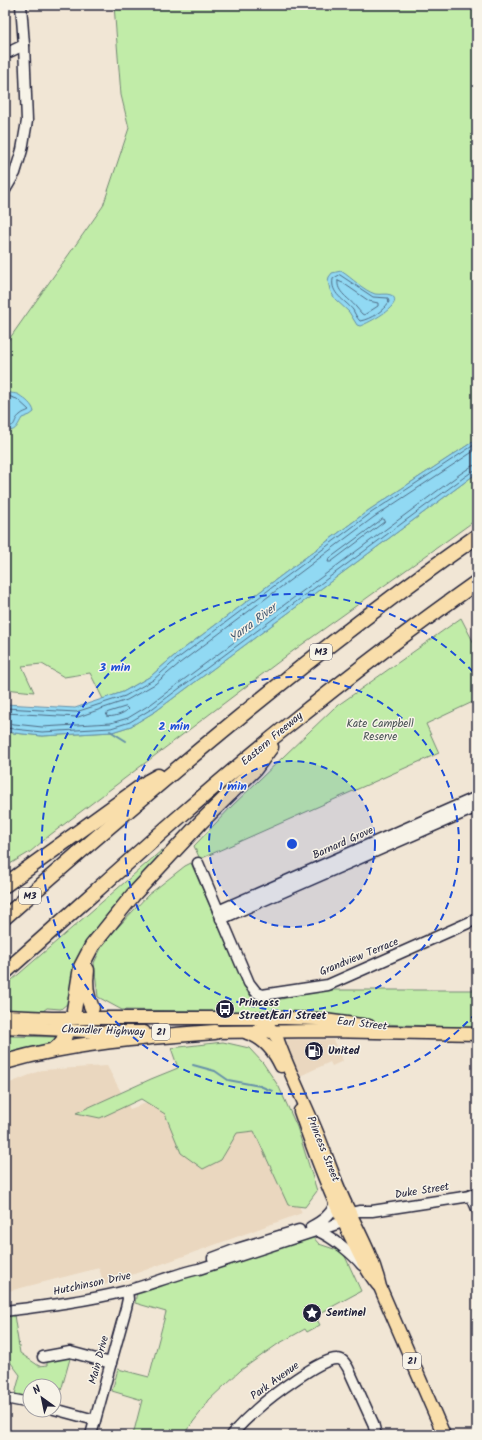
<svg xmlns="http://www.w3.org/2000/svg" width="482" height="1440" font-family="Kalam,sans-serif">
	<style>
		.built { fill: #ead7bf }
		.green { fill: #c1eca8; stroke: #728772 }
		.water { fill: #91d9f3; stroke: #6590a9 }
		.lines { fill: none; stroke-linecap: round; stroke-linejoin: round }
		.shore { stroke: #4e6b85; stroke-width: 1 }
		.stream { stroke: #6590a9; stroke-width: 2 }
		.minor-casing { stroke: #22223b; stroke-width: 13 }
		.major-casing { stroke: #22223b; stroke-width: 15 }
		.highway-casing { stroke: #22223b; stroke-width: 17 }
		.minor { stroke: #f7f3e8; stroke-width: 10 }
		.major { stroke: #f9deab; stroke-width: 12 }
		.highway { stroke: #f9deab; stroke-width: 14 }
		.ring { fill: none; stroke: #1d4ed8; stroke-width: 2; stroke-dasharray: 7 5 }
		.labels { text-anchor: middle; dominant-baseline: central; stroke-width: 3; stroke-linejoin: round; paint-order: stroke }
		.shield { fill: #f7f3e8; stroke: #62616f; stroke-width: 1 }
		.shield-label { font-size: 10px; font-weight: bold; fill: #22223b }
		.park-label { font-size: 11px; fill: #4a5456; stroke: #f7f3e8 }
		.street-label { font-size: 11px; fill: #22223b; stroke: #f7f3e8 }
		.poi-label { font-size: 11px; font-weight: bold; fill: #22223b; stroke: #f7f3e8; text-anchor: start }
		.water-label { font-size: 12px; font-style: italic; fill: #435972; stroke: #f7f3e8 }
		.centre { fill: #1d4ed8; stroke: #f7f3e8; stroke-width: 2 }
		.ring-label { font-size: 12px; text-anchor: middle; font-weight: bold; fill: #1d4ed8; stroke: #f7f3e8; stroke-width: 3; stroke-linejoin: round; paint-order: stroke }
	</style>
	<rect width="100%" height="100%" fill="#f1e6d5"/>
	<filter id="ink" filterUnits="userSpaceOnUse"><feTurbulence type="fractalNoise" baseFrequency=".025" numOctaves="2"/><feDisplacementMap in="SourceGraphic" scale="8" xChannelSelector="R" yChannelSelector="G"/><feConvolveMatrix kernelMatrix="1 2 1 2 8 2 1 2 1" color-interpolation-filters="sRGB"/></filter>
	<g filter="url(#ink)">
		<g class="built">
			<polygon points="288,1039 333,1040 343,1061 332,1066 330,1062 300,1076 286,1042"/>
			<polygon points="107,1066 130,1109 243,1067 302,1213 104,1285 99,1268 5,1292 5,1085 42,1070"/>
		</g>
		<g class="green">
			<polygon points="114,5 477,5 477,439 369,510 174,656 151,676 123,692 103,699 90,673 64,677 42,664 22,666 34,692 5,689 5,345 103,206 129,128 121,95"/>
			<polygon points="477,473 477,519 293,651 50,835 30,852 5,867 5,732 42,736 112,732 131,726 156,711"/>
			<polygon points="461,618 477,649 477,700 426,724 439,753 200,859 194,846 232,806 334,708"/>
			<path d="M162,850l3,1c-31,33 -69,69 -88,110 -4,10 -6,31 -9,42l-7,6 -14,-1 -39,28 48,1 1,3 -4,2 -48,15v-71z"/>
			<polygon points="191,863 248,993 255,1001 266,1002 327,990 477,990 477,1028 382,1024 318,1014 269,1012 122,1010 98,997 94,963 104,942 148,895 185,866"/>
			<polygon points="223,1042 249,1048 263,1063 279,1087 297,1127 317,1191 305,1207 288,1205 254,1131 237,1133 221,1160 203,1169 181,1153 165,1114 141,1099 100,1118 76,1113 151,1079 178,1068 171,1048"/>
			<polygon points="311,1235 319,1244 343,1252 361,1291 315,1316 320,1325 307,1332 305,1329 278,1344 241,1370 209,1400 204,1408 183,1435 133,1435 142,1400 112,1391 118,1369 149,1377 166,1312 135,1303 137,1291"/>
			<polygon points="14,1315 20,1353 39,1366 47,1365 47,1361 71,1355 57,1405 54,1404 54,1386 30,1386 30,1398 15,1394 20,1375 5,1355 5,1316"/>
		</g>
		<g class="water">
			<path d="M341,271c11,7 22,19 34,23 5,1 11,-1 16,1 16,9 -25,29 -31,31l-3,-1 -8,-13 -14,-13 -5,-9 -2,-9 1,-4 3,-4z"/>
			<path d="M5,389c4,6 9,3 14,6 6,4 14,10 15,17l-4,3 -8,3c-4,6 -5,13 -14,13l-3,-4z"/>
			<polygon points="477,439 477,473 156,711 131,726 112,732 42,736 5,732 5,704 75,708 123,692 151,676 174,656 369,510"/>
		</g>
		<g class="lines">
			<g class="shore">
				<path d="M340,275l33,22 15,1 1,4c-6,9 -18,17 -29,19 -3,-3 -5,-7 -7,-11 -8,-10 -23,-16 -20,-31z"/>
				<path d="M338,281l5,2 26,18 9,2v3l-14,9 -2,-1c-2,-2 -4,-5 -6,-7 -6,-8 -20,-15 -18,-26z"/>
				<path d="M5,395l12,4 12,11c-3,2 -6,2 -9,5 -8,6 -2,13 -15,11"/>
				<polygon points="383,519 385,520 384,522 331,562 328,562 329,559"/>
				<path d="M126,707l2,2c-4,5 -16,9 -22,7l1,-3z"/>
				<polyline points="5,708 76,712 125,696 153,680 177,659 371,513 477,443"/>
				<polyline points="5,713 78,717 127,700 155,684 180,663 374,517 477,449"/>
				<polyline points="5,723 42,727 111,723 128,718 151,704 460,474 472,466 477,465"/>
				<polyline points="5,728 42,732 111,728 130,722 153,708 463,478 473,471 477,470"/>
			</g>
			<g class="stream">
				<polyline points="110,731 126,741"/>
				<polyline points="193,1065 215,1071 228,1080 260,1086 272,1091"/>
			</g>
			<defs>
				<g id="minor">
					<polyline points="5,54 24,45"/>
					<polyline points="5,190 15,173 22,150 27,121 24,45 21,5"/>
					<polyline points="198,863 249,983 256,992 262,995 328,985 477,919"/>
					<polyline points="218,911 477,797"/>
					<polyline points="221,919 477,807"/>
					<polyline points="471,1195 477,1209"/>
					<polyline points="351,1213 359,1211 372,1211 477,1195"/>
					<path d="M311,1227c11,-6 19,-11 24,-23"/>
					<path d="M318,1231c14,6 34,22 44,34"/>
					<polyline points="213,1258 237,1249 299,1230"/>
					<path d="M5,1311c40,-5 81,-10 121,-20 24,-6 48,-17 73,-22l144,-47"/>
					<polyline points="43,1357 70,1352 111,1363"/>
					<polyline points="5,1398 30,1403"/>
					<polyline points="54,1409 95,1420"/>
					<polyline points="91,1435 126,1308 128,1299 127,1291"/>
					<path d="M231,1435c8,-9 17,-18 26,-26 13,-12 64,-51 80,-50 6,0 8,4 11,9l25,55 3,12"/>
				</g>
				<g id="major">
					<polyline points="5,1016 52,1018 285,1018 317,1019 369,1026"/>
					<path d="M256,1018l14,10 7,10c11,32 28,65 41,97 10,25 18,50 30,74 12,25 26,50 32,78l64,148"/>
					<polyline points="5,1027 107,1032 144,1032"/>
					<polyline points="206,1032 324,1031 477,1034"/>
					<path d="M247,1033c17,5 27,18 34,33"/>
					<path d="M300,1111c14,41 29,81 48,120 9,19 17,38 30,54"/>
				</g>
				<g id="highway">
					<polyline points="5,885 149,781 158,776"/>
					<path d="M5,917c152,-133 306,-265 472,-381"/>
					<path d="M87,970c-2,13 -1,26 5,38"/>
					<path d="M5,972c93,-82 184,-167 281,-245 62,-50 126,-99 191,-145"/>
					<polyline points="74,1010 81,967 92,946 133,895 201,822 254,770 271,747"/>
					<path d="M54,1050c8,-6 11,-11 12,-20"/>
					<path d="M5,1062c69,-20 139,-25 210,-30"/>
				</g>
			</defs>
			<use href="#minor" class="minor-casing"/>
			<use href="#major" class="major-casing"/>
			<use href="#highway" class="highway-casing"/>
			<use href="#minor" class="minor"/>
			<use href="#major" class="major"/>
			<use href="#highway" class="highway"/>
		</g>
	</g>
	<circle cx="292" cy="844" r="83" fill="#1d4ed8" fill-opacity=".12"/>
	<g class="ring">
		<circle cx="292" cy="844" r="83"/>
		<circle cx="292" cy="844" r="167"/>
		<path d="M476 1013A250 250 0 1 1 476 675"/>
	</g>
	<defs>
		<symbol id="bus-disc" viewBox="-11 -11 22 22"><circle r="9.5" fill="#22223b" stroke="#f7f3e8"/><path d="M-5-6H5V4H4V6H2V4H-2V6H-4V4H-5ZM-3.5-4V0h7V-4ZM-3.5 1.2v1.5H-2V1.2ZM2 1.2v1.5H3.5V1.2Z" fill="#fff"/></symbol>
		<symbol id="fuel-disc" viewBox="-11 -11 22 22"><circle r="9.5" fill="#22223b" stroke="#f7f3e8"/><path d="M-5.5-6h7V0h2V4h1.3V-2.5L3-4.5l.8-.8L6-3V5H2.5V1h-1V6h-7ZM-4.2-4.7v3.2H.2V-4.7Z" fill="#fff"/></symbol>
		<symbol id="sight-disc" viewBox="-11 -11 22 22"><circle r="9.5" fill="#22223b" stroke="#f7f3e8"/><path d="M0-6L1.8-2.2L6-1.7L2.9 1.2L3.7 5.4L0 3.3L-3.7 5.4L-2.9 1.2L-6-1.7L-1.8-2.2Z" fill="#fff"/></symbol>
	</defs>
	<g fill-rule="evenodd">
		<use href="#bus-disc" x="214" y="998" width="22" height="22"/>
		<use href="#fuel-disc" x="303" y="1040" width="22" height="22"/>
		<use href="#sight-disc" x="301" y="1302" width="22" height="22"/>
	</g>
	<g class="labels">
		<g class="shield">
			<rect x="310" y="644" width="22" height="16" rx="3"/>
			<rect x="19" y="888" width="22" height="16" rx="3"/>
			<rect x="152" y="1024" width="18" height="16" rx="3"/>
			<rect x="403" y="1353" width="18" height="16" rx="3"/>
		</g>
		<g class="shield-label">
			<text x="321" y="652">M3</text>
			<text x="30" y="896">M3</text>
			<text x="161" y="1032">21</text>
			<text x="412" y="1361">21</text>
		</g>
		<g class="park-label">
			<text x="380" y="724">Kate Campbell<tspan x="380" dy="13">Reserve</tspan></text>
		</g>
		<g class="street-label">
			<text transform="translate(272 739) rotate(-40)">Eastern Freeway</text>
			<text transform="translate(343 843) rotate(-24)">Barnard Grove</text>
			<text transform="translate(359 957) rotate(-22)">Grandview Terrace</text>
			<text transform="translate(362 1024) rotate(6)">Earl Street</text>
			<text transform="translate(103 1031) rotate(2)">Chandler Highway</text>
			<text transform="translate(323 1149) rotate(68)">Princess Street</text>
			<text transform="translate(422 1191) rotate(-9)">Duke Street</text>
			<text transform="translate(92 1284) rotate(-12)">Hutchinson Drive</text>
			<text transform="translate(99 1360) rotate(-75)">Main Drive</text>
			<text transform="translate(275 1381) rotate(-36)">Park Avenue</text>
		</g>
		<g class="poi-label">
			<text x="239" y="1003">Princess<tspan x="239" dy="13">Street/Earl Street</tspan></text>
			<text x="328" y="1051">United</text>
			<text x="326" y="1313">Sentinel</text>
		</g>
		<g class="water-label">
			<text transform="translate(253 623) rotate(-37)">Yarra River</text>
		</g>
	</g>
	<circle cx="292" cy="844" r="6" class="centre"/>
	<g class="ring-label">
		<text x="115" y="671">3 min</text>
		<text x="174" y="730">2 min</text>
		<text x="233" y="790">1 min</text>
	</g>
	<rect width="482" height="1440" fill="none" stroke="#f7f3e8" stroke-width="20"/>
	<rect x="10" y="10" width="462" height="1420" fill="none" stroke="#22223b" stroke-width="1.5" filter="url(#ink)"/>
	<g transform="translate(42 1398) rotate(327)"><circle r="19" fill="#f7f3e8" stroke="#a29fa3"/>
	<path d="M0-3L7 15L0 10L-7 15Z" fill="#22223b"/>
	<text y="-6" font-size="11" font-weight="bold" text-anchor="middle" fill="#22223b">N</text>
	</g>
</svg>
